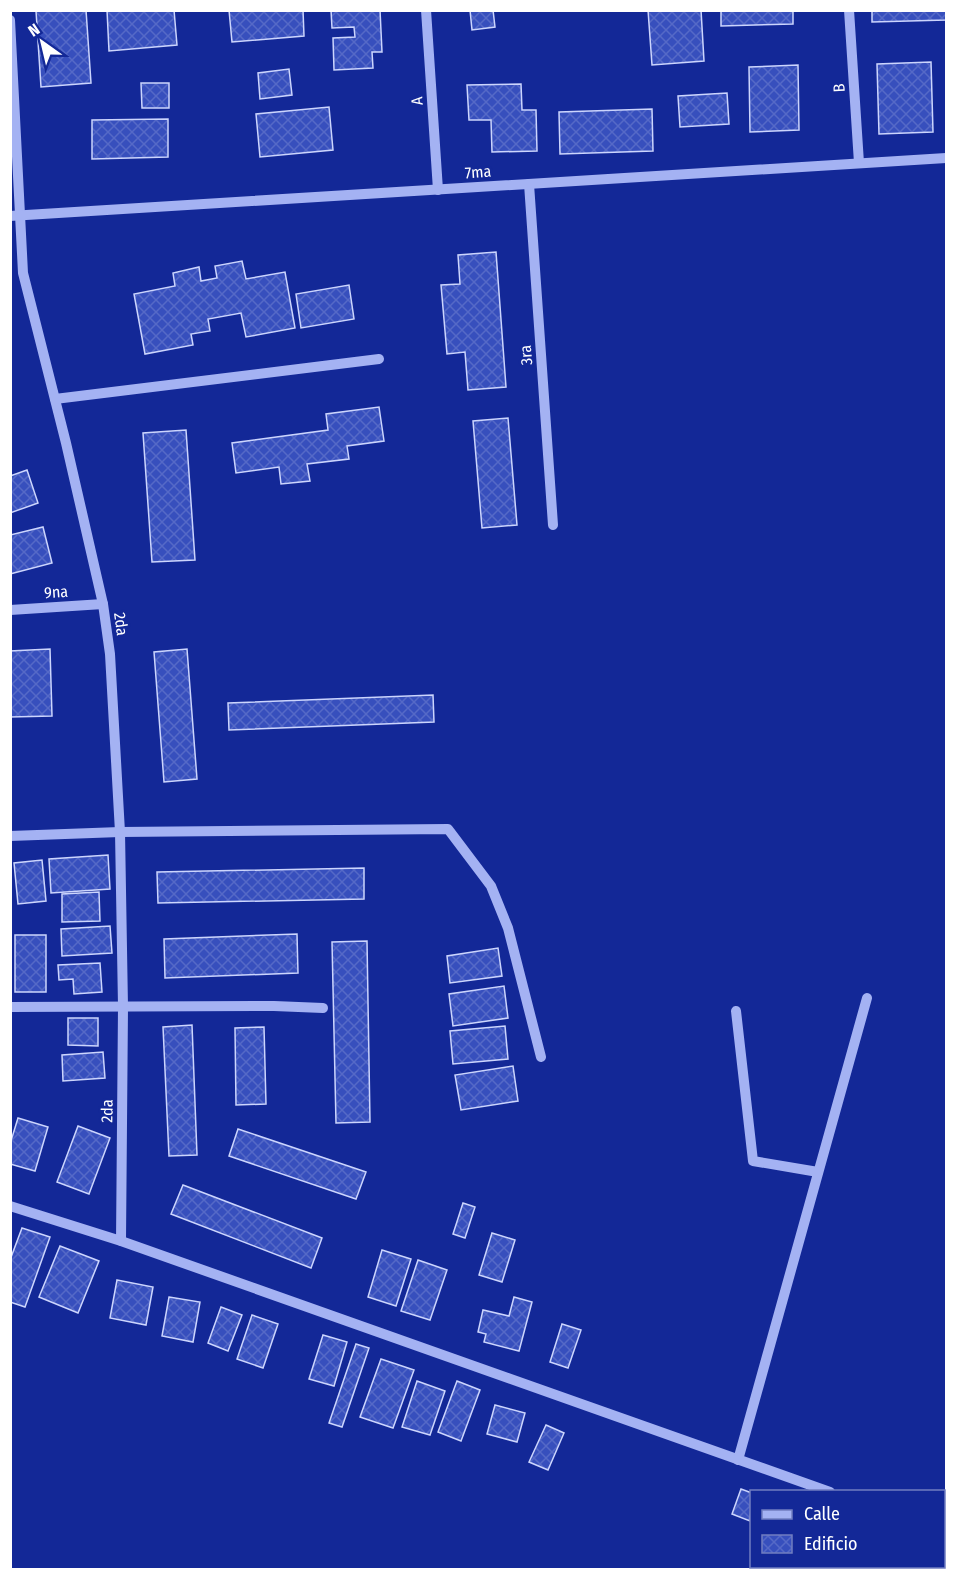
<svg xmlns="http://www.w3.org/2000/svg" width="957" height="1580" font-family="'Fira Sans Condensed',sans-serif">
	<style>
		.building { fill: url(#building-cross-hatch); stroke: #ccd5fd; stroke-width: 1.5 }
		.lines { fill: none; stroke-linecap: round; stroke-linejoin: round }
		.minor { stroke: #a4b2f3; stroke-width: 10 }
		.labels { text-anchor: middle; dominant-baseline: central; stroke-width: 5; stroke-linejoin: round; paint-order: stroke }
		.street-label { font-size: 16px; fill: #fff; stroke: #132897 }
	</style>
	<defs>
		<pattern id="building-cross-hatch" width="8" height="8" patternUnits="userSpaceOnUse" patternTransform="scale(1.5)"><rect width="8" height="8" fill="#374fbd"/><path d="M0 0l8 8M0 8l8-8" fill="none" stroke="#5569c7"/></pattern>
	</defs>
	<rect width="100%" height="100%" fill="#132897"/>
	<g class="building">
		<polygon points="86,10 91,83 41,87 36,11"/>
		<polygon points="107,10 174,10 177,45 109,51"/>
		<polygon points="229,10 303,10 304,36 232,42"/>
		<polygon points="331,10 380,10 382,52 372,52 373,68 334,70 333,38 355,37 354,27 332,28"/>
		<polygon points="470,10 493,10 495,27 472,30"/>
		<polygon points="648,10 701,10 704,61 652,65"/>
		<polygon points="721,10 793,10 793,24 721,26"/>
		<polygon points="872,10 946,10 946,20 872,22"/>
		<polygon points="931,62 933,132 879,134 877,64"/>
		<polygon points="798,65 799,130 750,132 749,67"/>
		<polygon points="289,69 292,95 260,99 258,73"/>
		<polygon points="141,83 169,83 169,108 142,108"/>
		<polygon points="521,84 522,110 536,110 537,151 492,152 491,120 469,120 467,85"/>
		<polygon points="727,93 729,124 680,127 678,96"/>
		<polygon points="329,107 333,150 260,157 256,114"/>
		<polygon points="652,109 653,151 560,154 559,112"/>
		<polygon points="168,119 168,157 92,159 92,120"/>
		<polygon points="496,252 506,387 468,390 465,352 447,354 441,285 460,284 458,255"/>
		<polygon points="242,261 246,279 285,272 295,328 246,337 241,313 208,319 210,331 191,334 193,345 145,354 134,294 175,286 173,273 199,267 201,281 217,278 215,266"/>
		<polygon points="349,285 354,319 301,328 296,294"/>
		<polygon points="379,407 384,441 347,446 349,459 307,464 310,481 281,484 279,467 236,473 232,443 328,430 326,414"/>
		<polygon points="508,418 517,525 482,528 473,421"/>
		<polygon points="186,430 195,560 152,562 143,433"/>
		<polygon points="27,470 38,503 10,513 10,476"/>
		<polygon points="43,527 52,563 10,574 10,535"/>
		<polygon points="50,649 52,716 10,717 10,651"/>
		<polygon points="187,649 197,779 164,782 154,652"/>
		<polygon points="433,695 434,722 229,730 228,703"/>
		<polygon points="108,855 110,889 51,893 49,859"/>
		<polygon points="42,860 46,901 18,904 14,863"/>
		<polygon points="364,868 364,899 158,903 157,872"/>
		<polygon points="99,892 100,921 62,922 62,894"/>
		<polygon points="110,926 112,953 62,956 61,929"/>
		<polygon points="297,934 298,973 165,978 164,939"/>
		<rect x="15" y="935" width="31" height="57"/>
		<polygon points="367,941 370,1122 336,1123 332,942"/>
		<polygon points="498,948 502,976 450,983 447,956"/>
		<polygon points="100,963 102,992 74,994 73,979 59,980 58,965"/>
		<polygon points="504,986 508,1018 453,1026 449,994"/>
		<polygon points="68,1018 98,1018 98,1046 68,1045"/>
		<polygon points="192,1025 197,1155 169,1156 163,1027"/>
		<polygon points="505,1026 508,1059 453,1064 450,1031"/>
		<polygon points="264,1027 266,1104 236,1105 235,1028"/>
		<polygon points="103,1052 105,1078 63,1081 62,1055"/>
		<polygon points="513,1066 518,1101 461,1110 455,1075"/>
		<polygon points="18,1118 48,1127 35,1171 10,1164 10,1144"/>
		<polygon points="78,1126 110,1138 89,1194 57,1182"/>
		<polygon points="238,1129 366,1172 356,1199 229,1156"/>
		<polygon points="183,1185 322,1238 311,1268 171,1214"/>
		<polygon points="463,1203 475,1207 465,1238 453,1234"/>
		<polygon points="22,1228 50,1237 25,1307 10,1302 10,1260"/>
		<polygon points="492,1233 515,1240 502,1282 479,1275"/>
		<polygon points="60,1246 99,1261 78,1313 39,1297"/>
		<polygon points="382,1250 411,1259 396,1306 368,1297"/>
		<polygon points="418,1260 447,1270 430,1320 401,1311"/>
		<polygon points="117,1280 153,1287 146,1325 110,1318"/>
		<polygon points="169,1297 200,1302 193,1342 162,1336"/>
		<polygon points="514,1297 532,1302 519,1351 484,1342 486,1334 478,1332 483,1310 509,1316"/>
		<polygon points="221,1307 242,1315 228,1351 208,1343"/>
		<polygon points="252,1315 278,1324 263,1368 237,1359"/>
		<polygon points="562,1324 581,1330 568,1368 550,1362"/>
		<polygon points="323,1335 347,1342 334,1386 309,1379"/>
		<polygon points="356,1344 369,1348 342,1427 329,1423"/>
		<polygon points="381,1359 414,1370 393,1428 360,1417"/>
		<polygon points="417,1381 445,1391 430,1435 402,1427"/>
		<polygon points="457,1381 480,1390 461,1441 438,1432"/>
		<polygon points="495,1405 525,1413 517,1442 487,1434"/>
		<polygon points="546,1425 564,1433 548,1470 529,1462"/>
		<polygon points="741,1489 752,1493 750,1521 732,1514"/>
		<polygon points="944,1552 946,1553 946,1570 921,1570 922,1566 944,1566"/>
	</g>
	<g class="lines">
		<g class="minor">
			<polyline points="426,10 438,190"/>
			<polyline points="849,10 859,163"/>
			<polyline points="10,20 23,273 66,443 103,604 110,654 120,832 123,1007 121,1241"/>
			<polyline points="529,184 553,525"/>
			<polyline points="10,216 946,158"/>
			<polyline points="55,399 379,359"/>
			<polyline points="10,610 103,604"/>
			<polyline points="10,836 120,832 448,829 491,886 508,928 541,1057"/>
			<polyline points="10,1007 274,1006 323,1008"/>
			<polyline points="736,1011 753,1161 818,1172"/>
			<polyline points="10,1206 121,1241 830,1492"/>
			<polyline points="738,1460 867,998"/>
			<polyline points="944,1531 946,1532"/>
		</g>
	</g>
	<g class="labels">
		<g class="street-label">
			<text transform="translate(839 88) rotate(-93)">B</text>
			<text transform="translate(417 101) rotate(-94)">A</text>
			<text transform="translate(478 172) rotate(-4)">7ma</text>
			<text transform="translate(526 355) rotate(-94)">3ra</text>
			<text transform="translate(56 592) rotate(-4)">9na</text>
			<text transform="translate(121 624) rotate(82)">2da</text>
			<text transform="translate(107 1111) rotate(-89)">2da</text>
		</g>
	</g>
	<rect width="957" height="1580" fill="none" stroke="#ffffff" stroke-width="24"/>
	<rect x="750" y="1490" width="195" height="78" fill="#132897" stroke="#717ec1" stroke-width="1.5"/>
	<rect x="762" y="1510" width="30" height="9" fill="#a4b2f3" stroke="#717ec1" stroke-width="1.5"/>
	<text x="804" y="1520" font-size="18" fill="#ffffff">Calle</text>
	<rect x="762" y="1535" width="30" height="18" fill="url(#building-cross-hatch)" stroke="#717ec1" stroke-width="1.5"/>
	<text x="804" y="1550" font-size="18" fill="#ffffff">Edificio</text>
	<g transform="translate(42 42) rotate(326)" stroke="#132897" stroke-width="4.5" paint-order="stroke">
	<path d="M0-4.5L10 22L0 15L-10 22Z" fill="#ffffff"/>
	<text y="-9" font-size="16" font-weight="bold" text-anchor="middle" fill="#ffffff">N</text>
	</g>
</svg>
